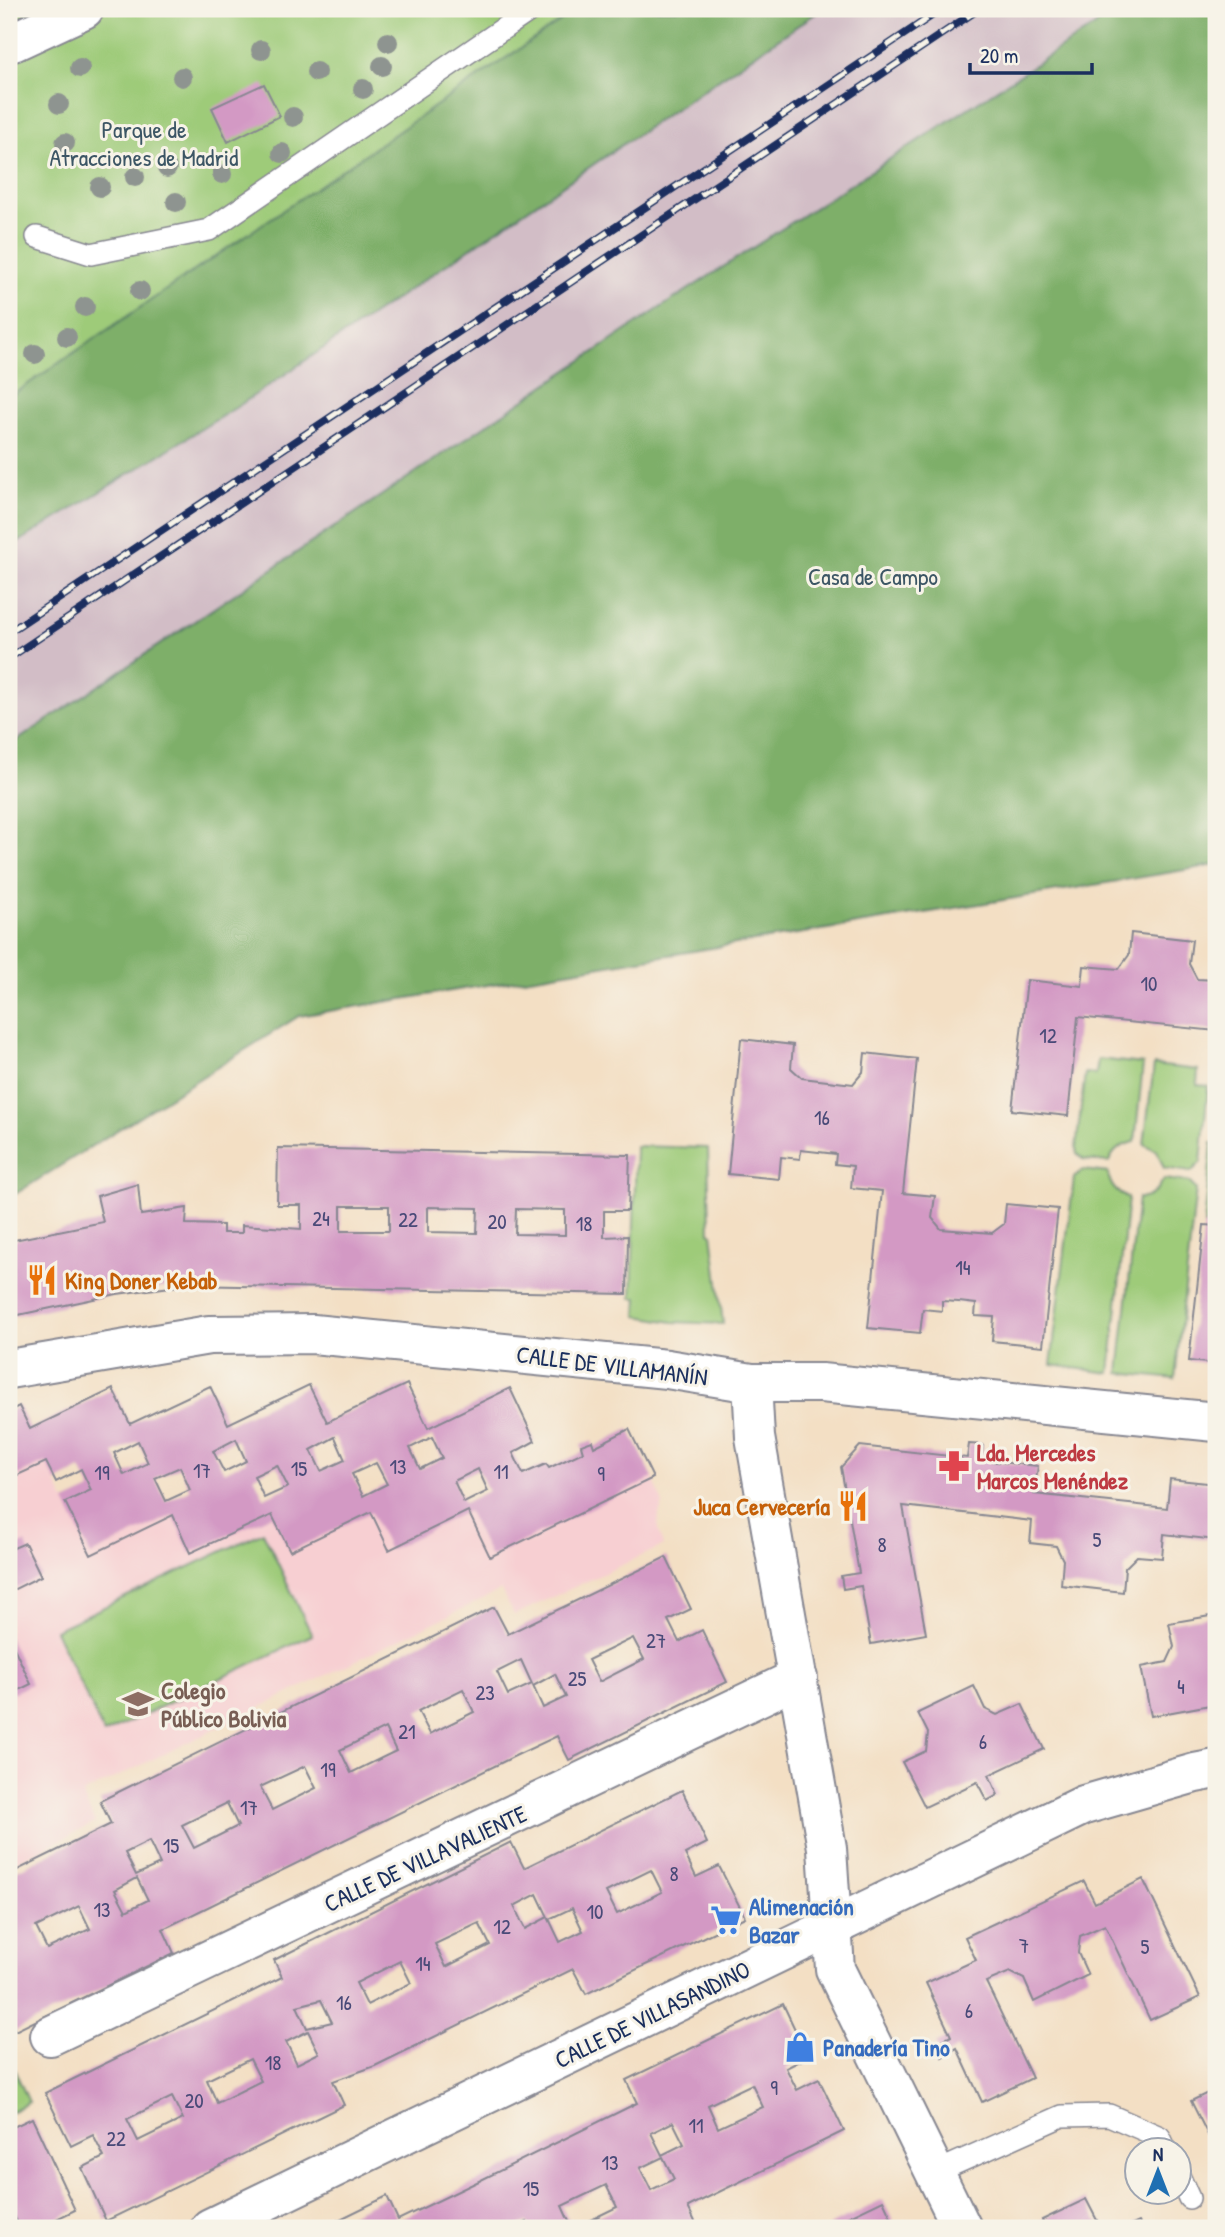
<svg xmlns="http://www.w3.org/2000/svg" width="1225" height="2237" font-family="'Patrick Hand',sans-serif">
	<style>
		.built { fill: #f7cfd2 }
		.industrial { fill: #d2bdc6 }
		.green { fill: #9ecb79; stroke: #5c7d6c; stroke-width: 2 }
		.forest { fill: #7eaf69; stroke: #4c6f64; stroke-width: 2 }
		.building { fill: #d399c4; fill-rule: evenodd }
		.lines { fill: none; stroke-linecap: round; stroke-linejoin: round }
		.lane-casing { stroke: #878791; stroke-width: 24 }
		.street-casing { stroke: #878791; stroke-width: 42 }
		.lane { stroke: #fff; stroke-width: 21 }
		.street { stroke: #fff; stroke-width: 38 }
		.rail-casing { stroke: #1b2f5e; stroke-width: 8 }
		.rail { stroke: #f7f3e8; stroke-width: 5; stroke-dasharray: 16; stroke-linecap: butt }
		.tree { fill: #8e9490 }
		.labels { text-anchor: middle; dominant-baseline: central; stroke-width: 6; stroke-linejoin: round; paint-order: stroke }
		.number-label { font-size: 21px; fill: #494a78 }
		.park-label { font-size: 24px; fill: #3c5665; stroke: #f7f3e8 }
		.food-label { font-size: 24px; font-weight: bold; fill: #c56008; stroke: #f7f3e8; text-anchor: start }
		.street-label { font-size: 24px; fill: #1b2f5e; stroke: #f7f3e8 }
		.health-label { font-size: 24px; font-weight: bold; fill: #be3a42; stroke: #f7f3e8; text-anchor: start }
		.education-label { font-size: 24px; font-weight: bold; fill: #785e54; stroke: #f7f3e8; text-anchor: start }
		.shop-label { font-size: 24px; font-weight: bold; fill: #366cbe; stroke: #f7f3e8; text-anchor: start }
	</style>
	<rect width="100%" height="100%" fill="#f7f3e8"/>
	<filter id="ink" filterUnits="userSpaceOnUse"><feTurbulence type="fractalNoise" baseFrequency=".0143" numOctaves="2"/><feDisplacementMap in="SourceGraphic" scale="14" xChannelSelector="R" yChannelSelector="G"/><feConvolveMatrix kernelMatrix="1 2 1 2 8 2 1 2 1" color-interpolation-filters="sRGB"/></filter>
	<filter id="wash" filterUnits="userSpaceOnUse"><feTurbulence type="fractalNoise" baseFrequency=".00686" numOctaves="4" result="noise"/><feDisplacementMap in="SourceGraphic" scale="28" xChannelSelector="R" yChannelSelector="G"/><feGaussianBlur stdDeviation="1.57" result="paint"/><feColorMatrix in="noise" values="0 0 0 0 0 0 0 0 0 0 0 0 0 0 0 0 0 1.4 0 .05"/><feComposite in="paint" operator="in"/></filter>
	<g filter="url(#wash)">
		<rect width="100%" height="100%" fill="#f3dfc4"/>
		<polygon class="built" points="46,1462 91,1555 173,1515 191,1553 272,1515 290,1551 371,1512 389,1549 468,1511 490,1557 653,1478 663,1504 659,1514 658,1529 663,1546 514,1615 501,1590 82,1794 95,1823 9,1865 9,1479"/>
		<polygon class="industrial" points="822,9 1121,9 663,306 9,746 9,548 240,405"/>
		<g class="green">
			<polygon points="9,9 578,9 9,398"/>
			<path d="M1098,1059l45,5 -8,78c-12,2 -22,8 -26,20l-25,-2 -7,-6 -1,-5 9,-76 11,1z"/>
			<polygon points="1154,1065 1198,1070 1197,1085 1208,1086 1201,1162 1191,1172 1164,1168 1157,1151 1144,1144"/>
			<polygon points="1212,1143 1216,1143 1216,1226 1204,1225"/>
			<polygon points="636,1146 708,1148 710,1232 712,1233 723,1324 673,1322 637,1316 638,1298 632,1298"/>
			<path d="M1083,1170l25,3c2,13 8,20 20,25l-18,175 -59,-8 23,-187z"/>
			<path d="M1164,1179l25,3 7,7 -21,190 -56,-6 19,-175c13,2 20,-9 26,-19z"/>
			<polygon points="263,1532 312,1635 104,1734 55,1630"/>
			<polygon points="9,2058 29,2102 9,2113"/>
		</g>
		<g class="forest">
			<polygon points="578,9 822,9 240,405 9,548 9,397"/>
			<polygon points="1121,9 1216,9 1216,865 299,1016 9,1198 9,746 663,306"/>
		</g>
		<g id="blocks">
			<g class="building">
				<polygon points="264,84 280,116 228,142 212,108"/>
				<polygon points="1131,933 1192,940 1189,964 1197,979 1216,980 1216,1031 1078,1017 1068,1116 1012,1110 1027,980 1082,986 1084,966 1119,969 1129,955"/>
				<polygon points="741,1039 793,1045 791,1068 802,1078 853,1084 863,1072 865,1053 917,1059 903,1193 935,1196 932,1218 941,1229 992,1233 1004,1224 1006,1204 1058,1209 1043,1346 992,1341 994,1317 975,1316 976,1304 959,1302 942,1301 942,1311 923,1309 920,1333 868,1328 882,1191 851,1188 853,1166 835,1164 836,1154 801,1150 800,1159 781,1157 779,1179 728,1174"/>
				<path d="M278,1148l352,7 -2,56h-24v26l24,-1 -1,58 -441,-9 -69,9 -108,23v-76l94,-19 -6,-26 41,-12 3,31 46,-7 -1,16 37,1v8h19v-8l59,4v-24h-24zM341,1206h48v25h-48zM428,1207l50,1 -1,25 -49,-1zM516,1209l49,1v25l-50,-1z"/>
				<polygon points="1204,1225 1216,1226 1216,1364 1189,1361"/>
				<path d="M407,1384l21,44 82,-40 25,53 -22,12 10,21 23,-10 3,4 34,-16 -2,-7 11,-4 2,6 35,-18 24,49 -163,79 -22,-46 -79,39 -18,-38 -81,39 -18,-36 -82,38 -17,-38 -82,40 -26,-53 26,-12 -10,-21 -25,13 -10,-20 -37,17v-68l10,-5 11,23 83,-40 17,35 80,-38 18,38 81,-39 18,37zM335,1437l10,23 -24,11 -10,-21zM432,1437l10,21 -22,11 -10,-21zM236,1439l10,22 -22,11 -11,-21zM138,1441l10,22 -24,12 -10,-22zM376,1463l11,21 -24,12 -11,-22zM277,1465l11,22 -24,11 -10,-22zM180,1467l10,23 -24,11 -11,-23zM478,1469l10,22 -24,12 -10,-22z"/>
				<polygon points="969,1444 983,1445 981,1460 1038,1466 1034,1494 1167,1508 1170,1479 1216,1484 1216,1540 1164,1534 1162,1558 1137,1556 1125,1568 1123,1592 1061,1585 1063,1560 1056,1546 1030,1543 1032,1521 903,1506 926,1634 871,1644 861,1586 843,1589 841,1576 859,1573 841,1467 860,1446 967,1458"/>
				<polygon points="25,1543 41,1576 9,1592 9,1550"/>
				<path d="M666,1557l25,52 -23,11 11,22 23,-12 25,52 -158,78 -12,-24 -40,19 -354,174 11,24 -159,78 -6,-13v-50l2,-1 -2,-5v-88l102,-50 -11,-23 394,-194 14,27zM633,1638l11,21 -45,23 -11,-22zM521,1660l11,24 -24,11 -11,-23zM555,1674l11,23 -23,11 -10,-22zM463,1689l11,23 -44,22 -12,-23zM385,1728l11,23 -45,22 -11,-23zM305,1766l11,22 -44,22 -12,-23zM227,1803l11,23 -44,22 -12,-23zM149,1841l11,23 -24,11 -11,-22zM137,1878l11,22 -22,11 -11,-21zM79,1906l11,23 -43,20 -11,-22z"/>
				<polygon points="1216,1615 1216,1727 1214,1727 1210,1705 1151,1716 1141,1667 1167,1662 1174,1647 1169,1623"/>
				<polygon points="9,1637 31,1684 9,1695"/>
				<polygon points="974,1686 985,1709 997,1715 1022,1704 1044,1749 989,1775 998,1795 987,1801 977,1782 925,1807 902,1762 926,1751 928,1733 918,1713"/>
				<path d="M682,1790l25,53 -22,11 11,23 23,-11 26,51 -159,77 -13,-25 -198,97 -42,15 11,24 -238,116 -24,-53 22,-11 -11,-22 -22,11 -26,-53 237,-116 -8,-17 237,-118 13,26zM651,1870l11,22 -45,22 -11,-22zM537,1894l11,23 -23,12 -11,-23zM572,1908l11,23 -23,11 -11,-23zM479,1923l11,22 -44,22 -11,-23zM400,1961l11,22 -44,22 -11,-22zM321,2000l11,22 -25,6 -10,-22zM308,2031l11,22 -22,11 -11,-22zM250,2059l11,22 -44,22 -10,-23zM172,2097l11,22 -45,22 -11,-22z"/>
				<polygon points="1143,1879 1200,1997 1150,2020 1105,1925 1080,1936 1078,1953 1088,1975 1034,2002 1024,1979 1010,1972 986,1982 1032,2078 982,2102 957,2048 942,2057 936,2044 951,2036 926,1983 976,1960 965,1937 1084,1881 1095,1903"/>
				<path d="M783,2004l25,53 -22,11 11,22 22,-11 25,52 -156,76 10,21h-124l43,-21 -11,-22 -44,21 10,22h-42l-3,-6 -12,6h-193l65,-32 11,24 81,-39 158,-78 -11,-23zM752,2084l11,23 -45,21 -10,-23zM673,2122l11,22 -22,11 -11,-22zM663,2157l11,22 -23,11 -11,-22z"/>
				<polygon points="1216,2089 1216,2151 1191,2101"/>
				<polygon points="32,2118 75,2210 38,2228 20,2228 9,2205 9,2129"/>
				<polygon points="1086,2199 1101,2228 1046,2228 1042,2220"/>
				<polygon points="883,2200 896,2228 830,2228 829,2226"/>
				<polygon points="1139,2222 1142,2228 1126,2228"/>
			</g>
		</g>
	</g>
	<g filter="url(#ink)">
		<use href="#blocks" fill-opacity="0" stroke="#878791" stroke-width="2"/>
		<g class="lines">
			<defs>
				<g id="lane">
					<polyline points="37,237 91,254 209,230 532,9"/>
					<polyline points="934,2173 1062,2116 1109,2115 1160,2137 1166,2150"/>
					<polyline points="1180,2178 1189,2198"/>
				</g>
				<g id="street">
					<polyline points="9,41 13,42 84,9"/>
					<polyline points="9,1369 209,1335 313,1334 667,1369 752,1383 821,1383 1216,1422"/>
					<polyline points="752,1383 755,1437 827,1848 835,1969 962,2228"/>
					<polyline points="50,2036 798,1678"/>
					<polyline points="210,2228 1084,1805 1195,1773 1216,1769"/>
				</g>
			</defs>
			<use href="#lane" class="lane-casing"/>
			<use href="#street" class="street-casing"/>
			<use href="#lane" class="lane"/>
			<use href="#street" class="street"/>
			<defs>
				<g id="rail">
					<polyline points="9,632 942,9"/>
					<polyline points="9,658 979,9"/>
				</g>
			</defs>
			<use href="#rail" class="rail-casing"/>
			<use href="#rail" class="rail"/>
		</g>
		<g class="tree">
			<circle cx="388" cy="42" r="10"/>
			<circle cx="261" cy="50" r="10"/>
			<circle cx="382" cy="66" r="10"/>
			<circle cx="80" cy="68" r="10"/>
			<circle cx="316" cy="72" r="10"/>
			<circle cx="182" cy="77" r="10"/>
			<circle cx="363" cy="89" r="10"/>
			<circle cx="59" cy="104" r="10"/>
			<circle cx="293" cy="117" r="10"/>
			<circle cx="65" cy="143" r="10"/>
			<circle cx="282" cy="153" r="10"/>
			<circle cx="167" cy="168" r="10"/>
			<circle cx="222" cy="174" r="10"/>
			<circle cx="135" cy="177" r="10"/>
			<circle cx="100" cy="187" r="10"/>
			<circle cx="176" cy="202" r="10"/>
			<circle cx="140" cy="291" r="10"/>
			<circle cx="85" cy="307" r="10"/>
			<circle cx="67" cy="337" r="10"/>
			<circle cx="35" cy="354" r="10"/>
		</g>
	</g>
	<defs>
		<symbol id="restaurant-bare" viewBox="-9 -9 18 18"><path d="M-5-6h1v4h1v-4h1v4h1v-4h1v5L-1.5 .5V6h-2V.5L-5-1ZM5-6V6H3V1.5H1.5Q1.5-4 5-6Z" fill="#e8710a" stroke="#f7f3e8" stroke-width="2.5" paint-order="stroke"/></symbol>
		<symbol id="pharmacy-bare" viewBox="-9 -9 18 18"><path d="M-2-6h4v4h4v4h-4v4h-4v-4h-4v-4h4Z" fill="#e0444e" stroke="#f7f3e8" stroke-width="2.5" paint-order="stroke"/></symbol>
		<symbol id="school-bare" viewBox="-9 -9 18 18"><path d="M0-5L7-2L0 1L-7-2ZM-4 1L0 2.5L4 1V4Q0 6-4 4Z" fill="#8d6e63" stroke="#f7f3e8" stroke-width="2.5" paint-order="stroke"/></symbol>
		<symbol id="supermarket-bare" viewBox="-9 -9 18 18"><path d="M-6-5.5h2.5l.6 2H6L4.5 2H-2.5L-4.4-4H-6ZM-1.5 3.2a1.3 1.3 0 1 0 .1 0ZM3 3.2a1.3 1.3 0 1 0 .1 0Z" fill="#3f7fe0" stroke="#f7f3e8" stroke-width="2.5" paint-order="stroke"/></symbol>
		<symbol id="shop-bare" viewBox="-9 -9 18 18"><path d="M-5-2.5h2.3a2.7 3.5 0 0 1 5.4 0H5L5.5 6h-11ZM-1.5-2.5h3a1.5 2.3 0 0 0-3 0Z" fill="#3f7fe0" stroke="#f7f3e8" stroke-width="2.5" paint-order="stroke"/></symbol>
	</defs>
	<g fill-rule="evenodd">
		<use href="#restaurant-bare" x="20" y="1258" width="44" height="44"/>
		<use href="#pharmacy-bare" x="932" y="1444" width="44" height="44"/>
		<use href="#restaurant-bare" x="831" y="1484" width="44" height="44"/>
		<use href="#school-bare" x="116" y="1682" width="44" height="44"/>
		<use href="#supermarket-bare" x="704" y="1898" width="44" height="44"/>
		<use href="#shop-bare" x="778" y="2025" width="44" height="44"/>
	</g>
	<g class="labels">
		<g class="number-label">
			<text x="1149" y="983">10</text>
			<text x="1048" y="1035">12</text>
			<text x="822" y="1117">16</text>
			<text x="321" y="1218">24</text>
			<text x="408" y="1219">22</text>
			<text x="497" y="1221">20</text>
			<text x="584" y="1223">18</text>
			<text x="963" y="1267">14</text>
			<text x="398" y="1466">13</text>
			<text x="299" y="1468">15</text>
			<text x="202" y="1470">17</text>
			<text x="501" y="1471">11</text>
			<text x="102" y="1472">19</text>
			<text x="601" y="1473">9</text>
			<text x="1097" y="1539">5</text>
			<text x="882" y="1544">8</text>
			<text x="656" y="1640">27</text>
			<text x="577" y="1678">25</text>
			<text x="1181" y="1686">4</text>
			<text x="485" y="1692">23</text>
			<text x="407" y="1731">21</text>
			<text x="983" y="1741">6</text>
			<text x="328" y="1769">19</text>
			<text x="249" y="1807">17</text>
			<text x="171" y="1845">15</text>
			<text x="674" y="1873">8</text>
			<text x="102" y="1909">13</text>
			<text x="595" y="1911">10</text>
			<text x="502" y="1926">12</text>
			<text x="1024" y="1945">7</text>
			<text x="1145" y="1946">5</text>
			<text x="423" y="1963">14</text>
			<text x="344" y="2002">16</text>
			<text x="969" y="2010">6</text>
			<text x="273" y="2062">18</text>
			<text x="774" y="2087">9</text>
			<text x="194" y="2100">20</text>
			<text x="696" y="2125">11</text>
			<text x="116" y="2138">22</text>
			<text x="610" y="2162">13</text>
			<text x="531" y="2188">15</text>
		</g>
		<g class="park-label">
			<text x="144" y="129">Parque de<tspan x="144" dy="28">Atracciones de Madrid</tspan></text>
			<text x="873" y="576">Casa de Campo</text>
		</g>
		<g class="food-label">
			<text x="65" y="1280">King Doner Kebab</text>
			<text x="830" y="1506" text-anchor="end">Juca Cervecería</text>
		</g>
		<g class="street-label">
			<text transform="translate(612 1365) rotate(7)">CALLE DE VILLAMANÍN</text>
			<text transform="translate(425 1858) rotate(-25)">CALLE DE VILLAVALIENTE</text>
			<text transform="translate(652 2014) rotate(-26)">CALLE DE VILLASANDINO</text>
		</g>
		<g class="health-label">
			<text x="977" y="1452">Lda. Mercedes<tspan x="977" dy="28">Marcos Menéndez</tspan></text>
		</g>
		<g class="education-label">
			<text x="161" y="1690">Colegio<tspan x="161" dy="28">Público Bolivia</tspan></text>
		</g>
		<g class="shop-label">
			<text x="749" y="1906">Alimenación<tspan x="749" dy="28">Bazar</tspan></text>
			<text x="823" y="2047">Panadería Tino</text>
		</g>
	</g>
	<rect width="1225" height="2237" fill="none" stroke="#f7f3e8" stroke-width="35"/>
	<g transform="translate(1158 2171)"><circle r="33" fill="#f7f3e8" stroke="#9fa5b1" stroke-width="2"/>
	<path d="M0-5L12 26L0 18L-12 26Z" fill="#1f6fb2"/>
	<text y="-10" font-size="19" font-weight="bold" text-anchor="middle" fill="#1b2f5e">N</text>
	</g>
	<path d="M970 63v10h122v-10" fill="none" stroke="#1b2f5e" stroke-width="3.5"/>
	<text x="980" y="63" font-size="21" fill="#1b2f5e" stroke="#f7f3e8" stroke-width="5" paint-order="stroke">20 m</text>
</svg>
